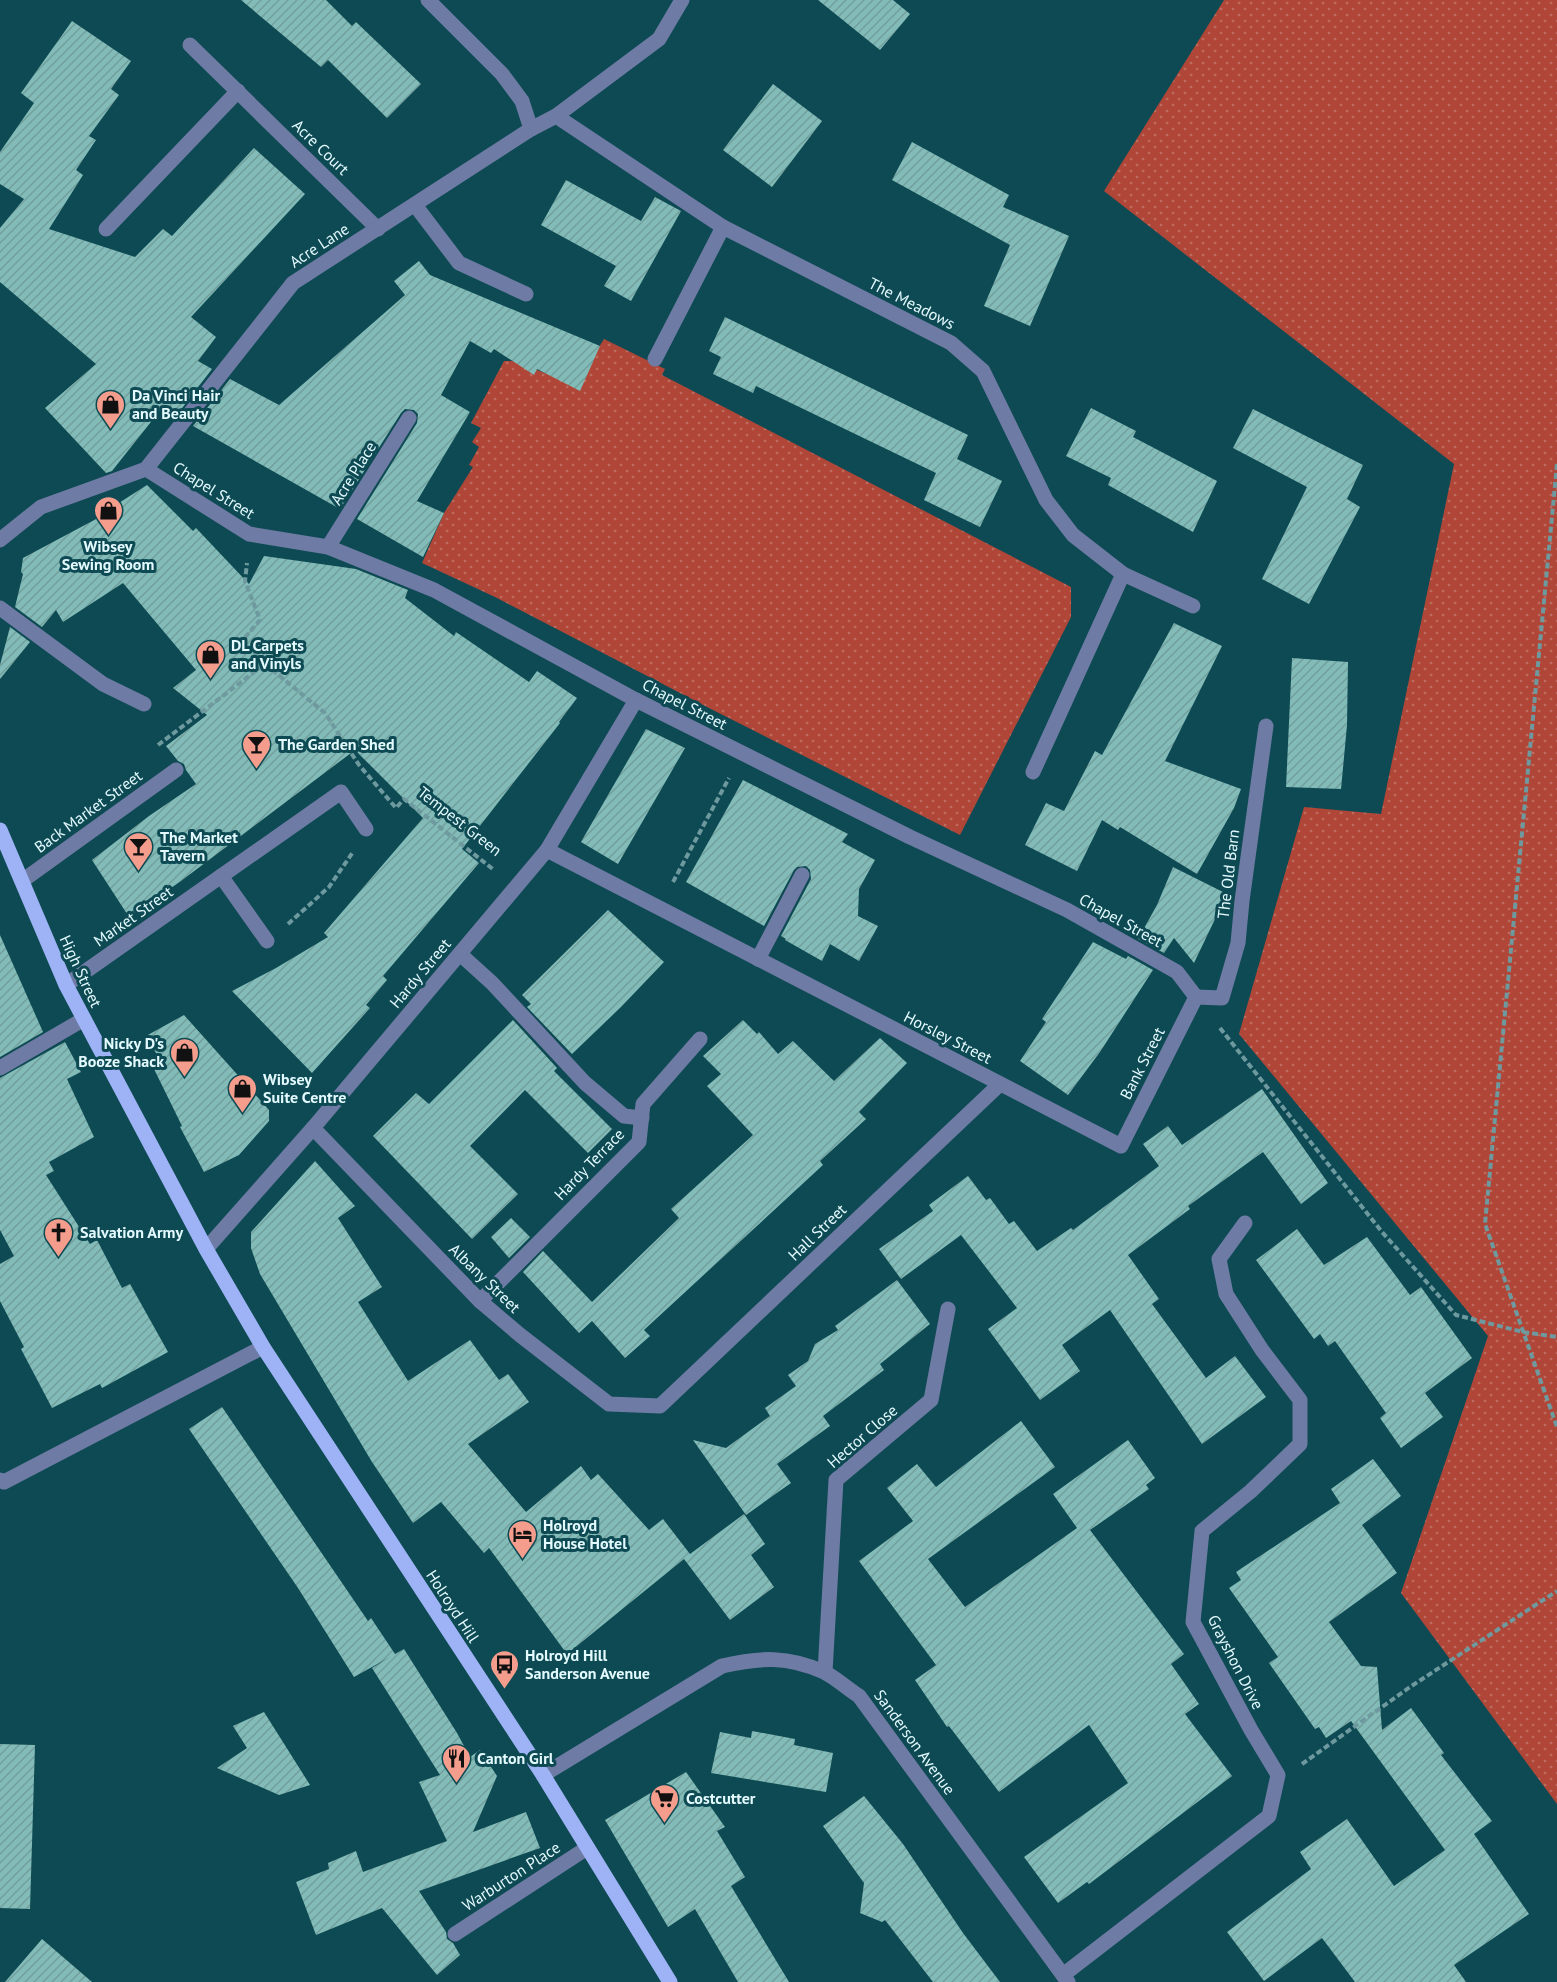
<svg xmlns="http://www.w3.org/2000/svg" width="1557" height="1982" font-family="'PT Sans',sans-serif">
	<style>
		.grass { fill: url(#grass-dots) }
		.building { fill: url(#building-hatch) }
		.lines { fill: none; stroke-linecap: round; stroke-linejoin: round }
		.path { stroke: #6d999f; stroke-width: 4; stroke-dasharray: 6 3; stroke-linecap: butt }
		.minor { stroke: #6e7ba4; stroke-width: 15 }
		.major { stroke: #9eb3f5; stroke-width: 15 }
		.labels { text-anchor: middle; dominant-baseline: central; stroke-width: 6; stroke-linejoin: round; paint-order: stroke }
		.street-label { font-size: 16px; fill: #e3fafe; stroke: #0e4a53 }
		.poi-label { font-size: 16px; font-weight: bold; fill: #e3fafe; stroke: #0e4a53; text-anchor: start }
	</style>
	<defs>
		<pattern id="grass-dots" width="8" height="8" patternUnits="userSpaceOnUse" patternTransform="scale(1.5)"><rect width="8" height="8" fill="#b04637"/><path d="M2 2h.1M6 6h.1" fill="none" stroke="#be6b5f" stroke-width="1.8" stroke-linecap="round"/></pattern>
		<pattern id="building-hatch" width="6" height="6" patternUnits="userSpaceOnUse" patternTransform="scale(1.5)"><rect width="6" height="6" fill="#82bbb7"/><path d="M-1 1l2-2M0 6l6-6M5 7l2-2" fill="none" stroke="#729f9c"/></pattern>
	</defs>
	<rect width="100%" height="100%" fill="#0e4a53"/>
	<g class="grass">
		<polygon points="1224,0 1557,0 1557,1804 1401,1593 1488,1336 1239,1034 1304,807 1381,814 1454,464 1104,191"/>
		<polygon points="604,339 665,369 662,375 1071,587 1071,617 960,835 709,708 495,597 422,563 444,513 473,467 469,465 479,447 472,442 481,428 471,423 504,361 512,361 548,374 599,347"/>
	</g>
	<g class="building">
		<polygon points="241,0 326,0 352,26 356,22 421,84 387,118 328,60 321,67"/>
		<polygon points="818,0 893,0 910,14 880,50"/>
		<polygon points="72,21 131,61 111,89 119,95 89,136 96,140 76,170 83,175 49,229 135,257 163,229 172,236 254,148 305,194 191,317 216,337 198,361 212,369 176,416 162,408 112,471 106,473 45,408 96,364 0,282 0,228 24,199 0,184 0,152 34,103 21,93"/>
		<polygon points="773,84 822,121 772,187 723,150"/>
		<polygon points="912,142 1009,195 1003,207 1069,236 1030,326 984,306 1010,245 892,180"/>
		<polygon points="566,180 641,221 655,197 681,211 631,301 604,286 616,266 541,225"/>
		<polygon points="419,261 430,275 600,346 580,391 537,369 534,375 494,349 491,353 470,341 441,395 470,412 417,501 444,513 423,557 357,519 417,423 418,414 414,410 405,409 401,413 340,509 193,426 230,379 279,405 405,295 394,281"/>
		<polygon points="725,317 968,435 957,459 1002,481 980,527 924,500 936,473 756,386 753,393 713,374 721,357 709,351"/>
		<polygon points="1091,408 1136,431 1133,437 1217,481 1193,532 1108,485 1111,478 1066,456"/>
		<polygon points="1253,409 1363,465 1347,499 1360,507 1309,604 1262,579 1307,487 1233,448"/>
		<polygon points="147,485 193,531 196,528 249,584 264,556 356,569 408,590 405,598 454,636 456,632 529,682 537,671 577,698 559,722 560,723 462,849 479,863 383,976 387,980 366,1005 370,1008 312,1073 232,991 276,968 328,937 324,933 423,818 355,750 181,881 129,917 92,860 149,816 196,784 186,770 184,764 178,761 166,746 207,715 173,688 196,670 123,583 63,622 56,610 42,627 15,607 23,574 21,572 23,558 113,510 111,508"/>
		<polygon points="1174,623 1222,646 1165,761 1241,789 1234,808 1197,874 1120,827 1118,830 1102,820 1077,871 1025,845 1046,803 1064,811 1095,751 1102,755"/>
		<polygon points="10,627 30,642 0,679 0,665"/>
		<polygon points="1292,658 1348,662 1347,725 1341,789 1286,787"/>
		<polygon points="646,729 685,748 618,864 581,842"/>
		<polygon points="743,780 848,834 842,842 875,860 859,889 858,916 878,926 859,961 830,944 822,961 785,940 786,939 781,936 811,879 810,870 806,866 797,867 794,870 764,926 686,882"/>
		<polygon points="1173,867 1227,894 1194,963 1174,938 1164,953 1138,939 1157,905"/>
		<polygon points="608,910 664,962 621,1007 572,1054 527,1007 531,1004 522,995"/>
		<polygon points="0,935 43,1032 0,1057"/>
		<polygon points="1093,942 1126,959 1128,956 1153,970 1100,1052 1068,1095 1020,1061 1046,1022 1042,1019"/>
		<polygon points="184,1015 269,1110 269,1121 239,1155 204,1172 180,1127 182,1126 154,1069 163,1065 146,1036"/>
		<polygon points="513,1020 557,1068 554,1071 612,1129 588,1153 525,1090 470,1146 518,1194 472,1239 373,1136 416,1093 429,1104"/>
		<polygon points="743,1020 757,1034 759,1032 778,1054 793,1041 834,1081 880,1038 907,1063 859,1112 866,1119 820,1161 823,1165 644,1330 650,1336 625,1358 592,1321 579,1333 523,1272 543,1251 592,1302 679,1218 671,1209 753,1135 707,1086 721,1074 703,1056"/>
		<polygon points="65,1042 81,1072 67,1079 94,1137 49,1162 54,1171 46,1175 90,1244 97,1240 122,1288 130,1284 168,1352 102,1388 100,1384 52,1408 21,1349 24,1347 0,1301 0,1264 14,1256 0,1230 0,1078"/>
		<polygon points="1262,1089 1328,1183 1301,1204 1263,1152 1188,1206 1190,1209 1128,1255 1159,1299 1152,1304 1206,1378 1235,1356 1266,1397 1202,1444 1110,1310 1062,1345 1080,1371 1040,1400 988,1329 1017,1308 961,1235 901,1279 879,1249 933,1211 929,1205 968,1176 986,1200 990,1198 1009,1224 1014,1221 1037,1251 1071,1228 1073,1230 1159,1166 1143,1144 1168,1126 1182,1145"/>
		<polygon points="315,1161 355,1206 338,1218 382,1287 358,1302 408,1381 470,1340 499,1380 508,1374 529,1402 468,1444 526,1512 581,1466 591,1480 598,1474 649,1530 663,1519 690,1554 744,1514 765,1544 751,1555 774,1587 730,1620 684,1559 567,1654 489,1548 484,1553 441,1502 413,1523 372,1462 260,1274 251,1248 251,1232"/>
		<polygon points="511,1218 530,1237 509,1258 491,1237"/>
		<polygon points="1297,1229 1324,1265 1367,1237 1410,1295 1421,1287 1472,1358 1425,1393 1443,1417 1401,1448 1380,1418 1386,1413 1335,1341 1328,1346 1320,1334 1314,1339 1256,1260"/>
		<polygon points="897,1280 930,1324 880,1364 884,1370 823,1416 830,1426 777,1464 791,1483 746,1515 693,1440 726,1448 770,1416 765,1408 796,1386 788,1375 808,1361 815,1344 838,1330 835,1326"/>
		<polygon points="222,1407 368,1621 371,1618 395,1654 404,1649 457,1733 470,1757 480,1750 497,1776 473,1832 526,1812 540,1848 419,1891 446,1932 447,1939 453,1943 460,1955 437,1975 382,1908 316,1935 296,1882 329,1869 328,1863 356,1851 363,1872 447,1841 419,1782 440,1775 372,1668 390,1657 354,1677 298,1588 189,1429"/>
		<polygon points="1021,1421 1055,1467 928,1559 965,1607 1077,1528 1053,1494 1128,1440 1155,1478 1146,1485 1149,1489 1090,1530 1184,1654 1171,1664 1199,1704 1185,1714 1232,1776 1089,1884 1087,1882 1058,1903 1024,1857 1128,1783 1089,1725 999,1792 949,1726 947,1727 915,1680 936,1665 859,1561 913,1521 887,1488 917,1464 936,1487"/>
		<polygon points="1373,1459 1401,1496 1362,1525 1397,1573 1329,1622 1361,1666 1377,1667 1382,1730 1411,1708 1444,1753 1441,1755 1492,1821 1474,1834 1529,1914 1454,1965 1466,1982 1355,1982 1322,1938 1264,1981 1227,1932 1311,1869 1300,1852 1347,1819 1394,1886 1445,1850 1351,1721 1326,1738 1319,1727 1315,1729 1269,1663 1278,1657 1229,1588 1241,1580 1236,1572 1340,1503 1331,1489"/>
		<polygon points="264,1712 310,1785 279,1795 217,1768 247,1748 233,1726"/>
		<polygon points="752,1731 795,1739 794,1745 833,1753 826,1792 711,1773 720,1732 751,1738"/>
		<polygon points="0,1744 35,1745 30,1909 0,1908"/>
		<polygon points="686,1772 725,1827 717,1831 745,1877 731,1886 789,1982 738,1982 695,1909 668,1927 605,1820"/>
		<polygon points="864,1796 903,1844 963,1933 1000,1982 933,1982 885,1920 882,1922 860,1913 864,1883 823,1826"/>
		<polygon points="42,1939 92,1982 5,1982"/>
	</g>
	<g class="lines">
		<g class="path">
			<polyline points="1557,464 1485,1224 1557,1427"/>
			<polyline points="265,664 325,713 359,765 396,808 404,799 494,870"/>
			<polyline points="158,745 265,664 242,641 260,620 245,581 247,563"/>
			<polyline points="673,882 729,778"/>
			<polyline points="288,924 329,887 353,852"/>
			<polyline points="1220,1028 1382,1232 1456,1315 1523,1332 1557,1337"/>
			<polyline points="1302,1764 1410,1687 1557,1591"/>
		</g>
		<g class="minor">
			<polyline points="428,0 502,74 522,101 531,129"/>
			<polyline points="190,45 378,229"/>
			<polyline points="556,116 723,227 951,343 983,371 1046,500 1073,535 1123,574 1033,772"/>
			<polyline points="415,205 459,263 526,294"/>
			<polyline points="106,229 238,91"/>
			<polyline points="655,359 723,227"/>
			<polyline points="146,469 249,534 328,547 434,590 636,700 910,837 1067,910 1177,972 1196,997"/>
			<polyline points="0,540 41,507 146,469 293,283 531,129 556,116 659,39 682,0"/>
			<polyline points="328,547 409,418"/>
			<polyline points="1123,574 1193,606"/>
			<polyline points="0,608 103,684 144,704"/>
			<polyline points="547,850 1121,1146 1196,997"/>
			<polyline points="221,876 267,941"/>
			<polyline points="22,881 176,770"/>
			<polyline points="460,954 492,983 585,1083 624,1116 642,1118"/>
			<polyline points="758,959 802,875"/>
			<polyline points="66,985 341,792 366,829"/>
			<polyline points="1196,997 1222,998 1238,943 1242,901 1266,726"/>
			<polyline points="0,1068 84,1019"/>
			<polyline points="313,1128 480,1301 520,1335 609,1404 660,1406 1000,1084"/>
			<polyline points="206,1249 313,1128 547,850 636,700"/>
			<polyline points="480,1301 639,1142 643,1104 700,1039"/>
			<polyline points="0,1480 4,1482 263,1347"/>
			<polyline points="825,1672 836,1480 931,1400 948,1309"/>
			<path d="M543,1775l179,-109c38,-9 66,-10 102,6 12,6 24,17 35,24l209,286"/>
			<polyline points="455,1934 587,1848"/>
			<polyline points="1063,1975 1269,1816 1278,1775 1251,1730 1193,1622 1202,1531 1251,1491 1300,1444 1300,1400 1262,1350 1226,1294 1219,1259 1245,1223"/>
		</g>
		<polyline class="major" points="0,830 66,985 206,1249 263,1347 543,1775 670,1982"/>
	</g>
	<defs>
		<symbol id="shop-pin" viewBox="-11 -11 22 30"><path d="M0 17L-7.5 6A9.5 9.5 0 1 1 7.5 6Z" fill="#f59d8d" stroke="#0e4a53"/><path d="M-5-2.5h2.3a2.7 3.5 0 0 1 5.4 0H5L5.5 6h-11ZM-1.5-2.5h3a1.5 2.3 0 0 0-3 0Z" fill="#111"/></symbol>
		<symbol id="bar-pin" viewBox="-11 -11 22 30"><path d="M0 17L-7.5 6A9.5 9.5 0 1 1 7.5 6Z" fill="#f59d8d" stroke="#0e4a53"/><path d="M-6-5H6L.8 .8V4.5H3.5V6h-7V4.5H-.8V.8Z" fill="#111"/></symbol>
		<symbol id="church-pin" viewBox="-11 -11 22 30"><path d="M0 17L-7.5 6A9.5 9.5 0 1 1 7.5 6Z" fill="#f59d8d" stroke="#0e4a53"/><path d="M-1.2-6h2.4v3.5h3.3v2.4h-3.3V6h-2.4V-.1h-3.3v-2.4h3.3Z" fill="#111"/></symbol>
		<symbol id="hotel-pin" viewBox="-11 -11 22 30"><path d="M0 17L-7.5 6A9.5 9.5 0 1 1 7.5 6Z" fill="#f59d8d" stroke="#0e4a53"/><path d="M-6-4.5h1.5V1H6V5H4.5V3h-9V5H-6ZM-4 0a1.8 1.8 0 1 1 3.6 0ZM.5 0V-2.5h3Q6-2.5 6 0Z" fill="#111"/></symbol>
		<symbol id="bus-pin" viewBox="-11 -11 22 30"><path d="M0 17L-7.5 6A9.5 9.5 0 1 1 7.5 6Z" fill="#f59d8d" stroke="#0e4a53"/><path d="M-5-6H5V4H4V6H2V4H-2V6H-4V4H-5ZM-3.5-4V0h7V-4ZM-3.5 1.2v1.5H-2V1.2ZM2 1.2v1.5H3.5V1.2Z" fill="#111"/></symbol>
		<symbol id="restaurant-pin" viewBox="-11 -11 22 30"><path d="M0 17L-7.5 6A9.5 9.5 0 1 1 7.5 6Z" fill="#f59d8d" stroke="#0e4a53"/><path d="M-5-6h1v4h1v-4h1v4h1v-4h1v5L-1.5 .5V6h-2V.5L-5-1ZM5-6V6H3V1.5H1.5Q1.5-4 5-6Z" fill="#111"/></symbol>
		<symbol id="supermarket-pin" viewBox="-11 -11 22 30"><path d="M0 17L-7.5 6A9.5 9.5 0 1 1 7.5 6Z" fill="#f59d8d" stroke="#0e4a53"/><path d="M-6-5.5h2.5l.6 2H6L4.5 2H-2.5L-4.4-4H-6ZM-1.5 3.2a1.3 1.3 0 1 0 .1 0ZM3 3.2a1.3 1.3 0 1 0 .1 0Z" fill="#111"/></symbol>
	</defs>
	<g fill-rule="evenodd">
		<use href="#shop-pin" x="94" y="388" width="33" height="45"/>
		<use href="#shop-pin" x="92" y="494" width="33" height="45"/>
		<use href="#shop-pin" x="194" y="638" width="33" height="45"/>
		<use href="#bar-pin" x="240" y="728" width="33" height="45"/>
		<use href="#bar-pin" x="122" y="830" width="33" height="45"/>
		<use href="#shop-pin" x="168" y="1036" width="33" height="45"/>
		<use href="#shop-pin" x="226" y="1072" width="33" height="45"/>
		<use href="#church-pin" x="42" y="1216" width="33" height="45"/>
		<use href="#hotel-pin" x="506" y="1518" width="33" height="45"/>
		<use href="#bus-pin" x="488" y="1648" width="33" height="45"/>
		<use href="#restaurant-pin" x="440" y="1742" width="33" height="45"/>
		<use href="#supermarket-pin" x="648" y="1782" width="33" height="45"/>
	</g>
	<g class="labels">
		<g class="street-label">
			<text transform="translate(321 147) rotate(44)">Acre Court</text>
			<text transform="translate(319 245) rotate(-33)">Acre Lane</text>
			<text transform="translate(912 303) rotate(27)">The Meadows</text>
			<text transform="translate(353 473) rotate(-58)">Acre Place</text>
			<text transform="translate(214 490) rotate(32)">Chapel Street</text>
			<text transform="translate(685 704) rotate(27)">Chapel Street</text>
			<text transform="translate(88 811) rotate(-36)">Back Market Street</text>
			<text transform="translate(460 821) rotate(38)">Tempest Green</text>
			<text transform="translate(1228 874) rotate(-83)">The Old Barn</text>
			<text transform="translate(133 916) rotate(-35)">Market Street</text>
			<text transform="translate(1121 920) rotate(29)">Chapel Street</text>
			<text transform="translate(81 971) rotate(65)">High Street</text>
			<text transform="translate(420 973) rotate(-50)">Hardy Street</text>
			<text transform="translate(948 1037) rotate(27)">Horsley Street</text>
			<text transform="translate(1142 1063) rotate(-63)">Bank Street</text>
			<text transform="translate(589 1164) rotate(-46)">Hardy Terrace</text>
			<text transform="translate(817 1232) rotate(-44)">Hall Street</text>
			<text transform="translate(485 1278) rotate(44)">Albany Street</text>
			<text transform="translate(862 1436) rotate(-41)">Hector Close</text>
			<text transform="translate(453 1606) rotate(57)">Holroyd Hill</text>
			<text transform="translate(1236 1662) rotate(63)">Grayshon Drive</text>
			<text transform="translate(915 1742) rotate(54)">Sanderson Avenue</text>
			<text transform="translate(511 1876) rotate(-33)">Warburton Place</text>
		</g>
		<g class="poi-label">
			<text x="132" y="395">Da Vinci Hair<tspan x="132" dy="18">and Beauty</tspan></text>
			<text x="108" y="546" text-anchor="middle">Wibsey<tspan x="108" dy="18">Sewing Room</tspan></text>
			<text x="231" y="645">DL Carpets<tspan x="231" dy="18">and Vinyls</tspan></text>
			<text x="278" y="744">The Garden Shed</text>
			<text x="160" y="837">The Market<tspan x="160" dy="18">Tavern</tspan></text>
			<text x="164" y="1043" text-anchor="end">Nicky D's<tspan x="164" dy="18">Booze Shack</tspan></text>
			<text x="263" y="1079">Wibsey<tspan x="263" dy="18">Suite Centre</tspan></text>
			<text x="80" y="1232">Salvation Army</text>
			<text x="543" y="1525">Holroyd<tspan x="543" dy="18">House Hotel</tspan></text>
			<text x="525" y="1655">Holroyd Hill<tspan x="525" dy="18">Sanderson Avenue</tspan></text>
			<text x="477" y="1758">Canton Girl</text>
			<text x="686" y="1798">Costcutter</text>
		</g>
	</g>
</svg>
